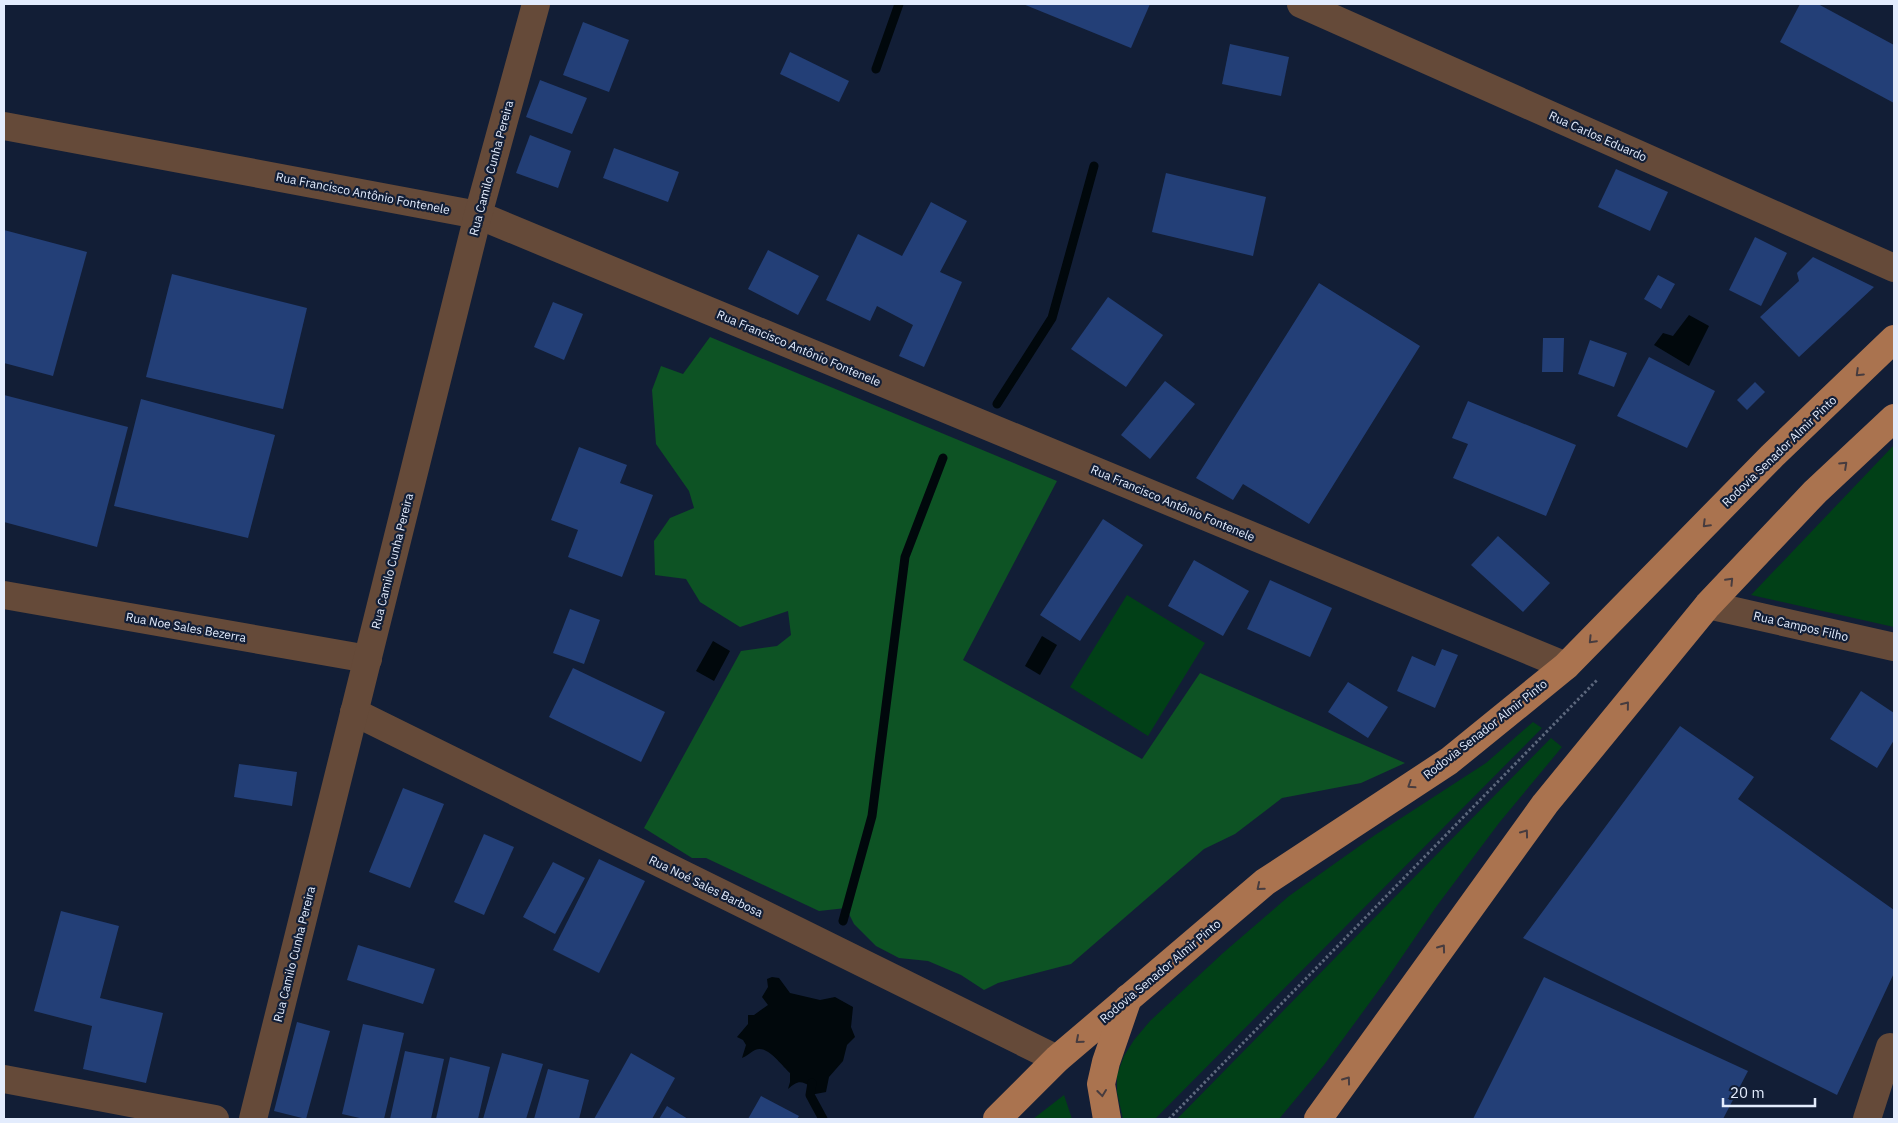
<svg xmlns="http://www.w3.org/2000/svg" width="1898" height="1123" font-family="'IBM Plex Sans',sans-serif">
	<style>
		.green { fill: #014017 }
		.forest { fill: #0d5324 }
		.water { fill: #01080c }
		.lines { fill: none; stroke-linecap: round; stroke-linejoin: round }
		.stream { stroke: #01080c; stroke-width: 9 }
		.building { fill: #233f77 }
		.path { stroke: #5d687d; stroke-width: 3; stroke-dasharray: 2.5 2.5; stroke-linecap: butt }
		.minor { stroke: #654a39; stroke-width: 28 }
		.major { stroke: #aa734f; stroke-width: 28 }
		.oneway { stroke: #473c3f }
		.labels { text-anchor: middle; dominant-baseline: central; stroke-width: 4.5; stroke-linejoin: round; paint-order: stroke }
		.street-label { font-size: 12px; fill: #e3ecfd; stroke: #121e36 }
	</style>
	<rect width="100%" height="100%" fill="#121e36"/>
	<g class="green">
		<polygon points="1894,445 1894,627 1751,595"/>
		<polygon points="1127,595 1205,643 1148,736 1070,687"/>
		<polygon points="1533,722 1542,728 1155,1119 1123,1119 1117,1092 1117,1075 1124,1056 1134,1040 1150,1021 1223,953 1289,896 1375,835 1486,763"/>
		<polygon points="1551,738 1562,747 1499,823 1436,907 1384,983 1324,1065 1279,1119 1177,1119"/>
		<polygon points="1064,1095 1072,1119 1033,1119"/>
	</g>
	<polygon class="forest" points="710,337 1057,481 963,660 1142,759 1200,673 1405,763 1361,783 1282,798 1235,834 1204,849 1071,964 998,983 984,990 961,975 928,961 899,958 876,946 854,924 846,908 819,911 706,858 692,858 644,828 741,651 777,646 791,635 788,611 740,627 700,602 686,579 655,575 654,541 670,518 694,508 689,491 656,444 652,390 661,366 683,374"/>
	<g class="water">
		<polygon points="1689,315 1709,326 1689,366 1654,345 1663,333 1673,336"/>
		<polygon points="1042,636 1057,645 1040,675 1025,666"/>
		<polygon points="713,641 730,651 714,681 696,671"/>
		<path d="M772,977l7,1 11,15 30,7 15,-3 18,10 -2,20 4,10 -8,8 -4,16 -14,16 -3,15 -16,3 1,-8c-10,-7 -14,-6 -23,2l2,-7v-9c-9,-8 -23,-29 -35,-23 -4,2 -8,6 -13,8l4,-13 -3,-5 -6,-3 11,-13v-9h6l14,-10 -6,-8 6,-10 -1,-8z"/>
	</g>
	<g class="lines">
		<g class="stream">
			<polyline points="876,69 899,4"/>
			<polyline points="997,404 1052,318 1094,166"/>
			<polyline points="843,921 872,816 905,557 943,458"/>
			<polyline points="812,1083 810,1095 823,1119"/>
		</g>
	</g>
	<g class="building">
		<polygon points="1023,4 1150,4 1131,48"/>
		<polygon points="1800,4 1818,4 1894,45 1894,103 1780,42"/>
		<polygon points="583,22 629,40 609,92 563,75"/>
		<polygon points="1230,44 1289,57 1281,96 1222,84"/>
		<polygon points="790,52 849,81 839,102 780,74"/>
		<polygon points="540,80 587,98 572,134 526,117"/>
		<polygon points="530,135 571,151 558,188 516,173"/>
		<polygon points="614,148 679,172 668,202 603,178"/>
		<polygon points="1616,169 1668,192 1650,231 1598,207"/>
		<polygon points="1166,173 1266,197 1253,256 1152,232"/>
		<polygon points="931,202 967,221 940,272 962,282 924,367 899,356 913,325 877,306 870,321 826,300 858,234 902,256"/>
		<polygon points="4,230 87,252 53,376 4,363"/>
		<polygon points="1755,237 1787,253 1761,306 1729,290"/>
		<polygon points="768,250 819,276 798,315 748,289"/>
		<polygon points="1813,257 1874,287 1799,357 1760,317 1799,281 1797,273"/>
		<polygon points="172,274 307,308 283,409 146,377"/>
		<polygon points="1658,275 1675,284 1661,309 1644,299"/>
		<polygon points="1319,283 1420,346 1309,524 1243,484 1233,500 1196,478"/>
		<polygon points="1108,297 1163,335 1126,387 1071,349"/>
		<polygon points="553,302 583,314 564,360 534,347"/>
		<polygon points="1543,338 1564,338 1563,372 1542,372"/>
		<polygon points="1590,340 1627,353 1614,387 1578,374"/>
		<polygon points="1649,357 1715,391 1687,448 1617,416"/>
		<polygon points="1165,381 1195,404 1150,459 1121,435"/>
		<polygon points="1755,382 1765,392 1747,410 1737,400"/>
		<polygon points="4,395 128,427 97,547 4,522"/>
		<polygon points="141,399 275,435 248,538 114,506"/>
		<polygon points="1468,401 1576,445 1546,516 1453,478 1468,444 1452,438"/>
		<polygon points="579,447 627,465 620,483 653,495 622,577 568,557 578,530 551,520"/>
		<polygon points="1103,519 1143,545 1080,641 1040,615"/>
		<polygon points="1498,536 1550,583 1523,612 1471,565"/>
		<polygon points="1194,560 1249,591 1223,636 1168,606"/>
		<polygon points="1270,580 1332,608 1310,657 1247,629"/>
		<polygon points="570,609 600,620 584,664 553,653"/>
		<polygon points="1442,649 1458,655 1435,708 1397,691 1412,656 1435,666"/>
		<polygon points="573,668 665,712 641,762 549,717"/>
		<polygon points="1348,682 1388,707 1368,738 1328,712"/>
		<polygon points="1861,691 1894,713 1894,740 1877,768 1830,739"/>
		<polygon points="1680,726 1754,777 1738,799 1894,910 1894,973 1837,1095 1523,938"/>
		<polygon points="239,764 297,772 292,806 234,797"/>
		<polygon points="403,788 444,804 410,888 369,872"/>
		<polygon points="484,834 514,847 484,915 454,902"/>
		<polygon points="599,859 645,881 599,973 553,950"/>
		<polygon points="553,862 585,878 555,934 523,917"/>
		<polygon points="61,911 119,926 100,998 163,1013 146,1083 83,1069 92,1026 34,1011"/>
		<polygon points="358,945 435,969 423,1004 347,980"/>
		<polygon points="1544,977 1748,1071 1723,1119 1473,1119"/>
		<polygon points="297,1022 330,1031 306,1119 274,1111"/>
		<polygon points="363,1024 404,1033 384,1119 364,1119 342,1114"/>
		<polygon points="405,1051 444,1059 431,1119 390,1119"/>
		<polygon points="502,1053 543,1064 526,1119 483,1119"/>
		<polygon points="631,1053 675,1078 652,1119 594,1119"/>
		<polygon points="450,1057 490,1067 478,1119 436,1119"/>
		<polygon points="548,1069 589,1080 579,1119 534,1119"/>
		<polygon points="761,1096 799,1116 797,1119 748,1119"/>
		<polygon points="667,1106 688,1119 659,1119"/>
	</g>
	<g class="lines">
		<polyline class="path" points="1169,1119 1598,679"/>
		<g class="minor">
			<polyline points="1301,4 1894,268"/>
			<polyline points="4,126 478,215 1566,666"/>
			<polyline points="4,595 368,659"/>
			<polyline points="1708,605 1894,647"/>
			<polyline points="354,712 1057,1059"/>
			<polyline points="4,1079 215,1119"/>
			<polyline points="253,1119 478,215 536,4"/>
			<polyline points="1867,1119 1890,1047"/>
		</g>
		<g class="major">
			<polyline points="997,1119 1057,1059 1265,882 1449,761 1566,666 1772,456 1894,339"/>
			<polyline points="1107,1119 1101,1084 1106,1062 1128,998"/>
			<polyline points="1318,1119 1545,804 1708,605 1815,492 1894,418"/>
		</g>
	</g>
	<defs><path id="oneway-chevron" d="M-2-3.5L2.5 0L-2 3.5" fill="none" stroke-width="1.6" stroke-linecap="round" stroke-linejoin="round" transform="scale(1.25)"/></defs>
	<g class="oneway">
		<use href="#oneway-chevron" transform="translate(1859 373) rotate(136)"/>
		<use href="#oneway-chevron" transform="translate(1844 465) rotate(-43)"/>
		<use href="#oneway-chevron" transform="translate(1706 524) rotate(135)"/>
		<use href="#oneway-chevron" transform="translate(1730 581) rotate(-46)"/>
		<use href="#oneway-chevron" transform="translate(1592 640) rotate(134)"/>
		<use href="#oneway-chevron" transform="translate(1626 705) rotate(-51)"/>
		<use href="#oneway-chevron" transform="translate(1411 785) rotate(147)"/>
		<use href="#oneway-chevron" transform="translate(1525 833) rotate(-54)"/>
		<use href="#oneway-chevron" transform="translate(1260 887) rotate(140)"/>
		<use href="#oneway-chevron" transform="translate(1442 948) rotate(-54)"/>
		<use href="#oneway-chevron" transform="translate(1079 1040) rotate(139)"/>
		<use href="#oneway-chevron" transform="translate(1347 1080) rotate(-54)"/>
		<use href="#oneway-chevron" transform="translate(1102 1093) rotate(83)"/>
	</g>
	<g class="labels">
		<g class="street-label">
			<text transform="translate(1598 136) rotate(24)">Rua Carlos Eduardo</text>
			<text transform="translate(491 168) rotate(-75)">Rua Camilo Cunha Pereira</text>
			<text transform="translate(363 193) rotate(11)">Rua Francisco Antônio Fontenele</text>
			<text transform="translate(799 348) rotate(23)">Rua Francisco Antônio Fontenele</text>
			<text transform="translate(1779 451) rotate(-44)">Rodovia Senador Almir Pinto</text>
			<text transform="translate(1173 503) rotate(23)">Rua Francisco Antônio Fontenele</text>
			<text transform="translate(392 561) rotate(-76)">Rua Camilo Cunha Pereira</text>
			<text transform="translate(1801 626) rotate(13)">Rua Campos Filho</text>
			<text transform="translate(186 627) rotate(10)">Rua Noe Sales Bezerra</text>
			<text transform="translate(1485 729) rotate(-38)">Rodovia Senador Almir Pinto</text>
			<text transform="translate(706 886) rotate(26)">Rua Noé Sales Barbosa</text>
			<text transform="translate(294 954) rotate(-76)">Rua Camilo Cunha Pereira</text>
			<text transform="translate(1160 971) rotate(-40)">Rodovia Senador Almir Pinto</text>
		</g>
	</g>
	<rect width="1898" height="1123" fill="none" stroke="#e3ecfd" stroke-width="10"/>
	<path d="M1723 1098v8h92v-8" fill="none" stroke="#e3ecfd" stroke-width="2.5"/>
	<text x="1730" y="1098" font-size="15" fill="#e3ecfd" stroke="#121e36" stroke-width="4" paint-order="stroke">20 m</text>
</svg>
